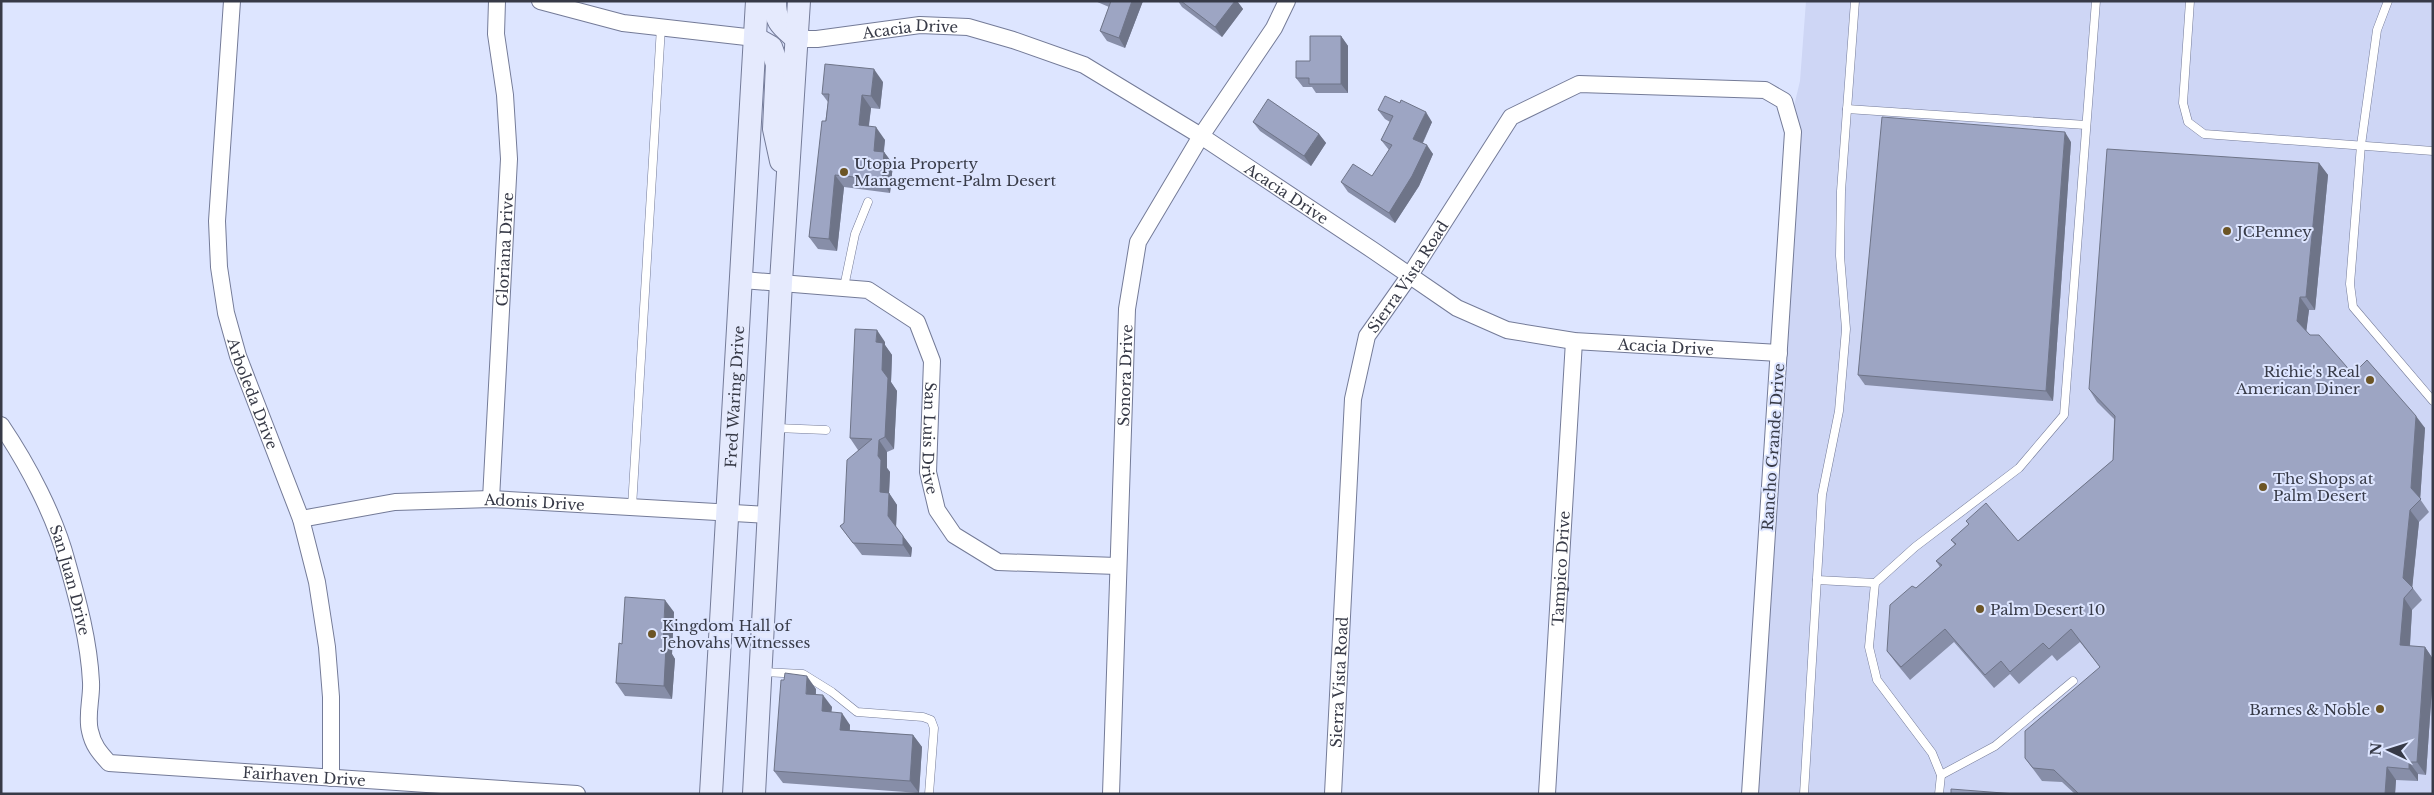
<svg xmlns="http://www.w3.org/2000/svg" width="2434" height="795" font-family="'Libre Baskerville',serif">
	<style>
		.built { fill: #ced6f5 }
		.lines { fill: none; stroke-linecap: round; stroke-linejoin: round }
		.lane-casing { stroke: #747b98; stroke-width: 9 }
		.street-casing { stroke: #747b98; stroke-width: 18 }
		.secondary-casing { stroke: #747b98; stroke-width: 24 }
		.lane { stroke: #fff; stroke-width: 8 }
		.street { stroke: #fff; stroke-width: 16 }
		.secondary { stroke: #e5eafd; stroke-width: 22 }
		.wall { fill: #878ea8 }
		.shaded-wall { fill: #6e7488 }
		.building { fill: #9da5c3; stroke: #6e7488 }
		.poi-dot { fill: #6c5525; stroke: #dde5ff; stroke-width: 2 }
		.labels { text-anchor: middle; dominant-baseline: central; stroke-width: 4; stroke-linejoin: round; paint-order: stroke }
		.street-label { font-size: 15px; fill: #373a47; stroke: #dde5ff }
		.poi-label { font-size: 15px; fill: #373a47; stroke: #dde5ff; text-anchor: start }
	</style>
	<rect width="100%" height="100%" fill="#dde5ff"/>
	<polygon class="built" points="1806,1 2433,1 2433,794 1744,794 1794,106 1800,81"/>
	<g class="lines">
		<defs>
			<g id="lane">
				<polyline points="2190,1 2183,103 2188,122 2204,134 2433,151"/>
				<polyline points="2388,1 2377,30 2361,145 2350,284 2353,307 2433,401"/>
				<polyline points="1847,109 2086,125"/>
				<polyline points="844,287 855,234 868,202"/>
				<polyline points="776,428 826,430"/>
				<polyline points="632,507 661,27"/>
				<polyline points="1817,580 1875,583"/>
				<polyline points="763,672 803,674 832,692 857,712 923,717 931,720 934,728 929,794"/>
				<polyline points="1941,775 1995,746 2073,681"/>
				<polyline points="1804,794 1822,495 1839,411 1846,329 1840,256 1841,191 1855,1"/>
				<polyline points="1939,794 1941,775 1932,753 1877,680 1869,647 1875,583 1915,547 2019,468 2064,415 2096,1"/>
			</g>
			<g id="street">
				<path id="s1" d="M232,1l-15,220 2,46 7,46 12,43 63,163 16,63 10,65 4,50v81"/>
				<polyline points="540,1 623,23 755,38"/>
				<path id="s2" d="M797,39h20l103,-14 48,2 45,13 71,25 117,71 173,115 83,57 50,22 67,11 205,12"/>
				<path id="s3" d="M742,280l126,10 49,32 15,39 -4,111 9,38 17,25 44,27 119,4"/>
				<path id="s4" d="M1,425c27,40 54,91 66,137 11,39 22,79 24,120 1,15 -5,34 -1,49 3,14 9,21 19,32l468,31"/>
				<path id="s5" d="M491,499l18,-340 -4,-64 -9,-61 1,-33"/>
				<path id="s6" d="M301,519l94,-17 96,-3 278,16"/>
				<path id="s7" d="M1111,794l16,-485 11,-67 63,-106 73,-108 13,-27"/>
				<path id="s8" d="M1333,794l20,-395 14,-63 43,-61 101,-158 68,-33 186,6 19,11 9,31 -43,662"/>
				<path id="s9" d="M1547,794l27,-453"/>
			</g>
			<g id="secondary">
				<path d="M775,1c0,22 7,25 22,38"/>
				<polyline points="755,38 771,47 777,64 774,129 781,161"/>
				<path id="s10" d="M711,794l46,-793"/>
				<polyline points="754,794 781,282 799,1"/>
			</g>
		</defs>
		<use href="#lane" class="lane-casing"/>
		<use href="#street" class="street-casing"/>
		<use href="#secondary" class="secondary-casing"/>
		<use href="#lane" class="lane"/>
		<use href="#street" class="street"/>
		<use href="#secondary" class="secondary"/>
	</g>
	<g class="wall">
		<polygon points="1095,1 1143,1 1125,48 1107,41 1100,31 1109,7"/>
		<polygon points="1178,1 1237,1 1243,9 1222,37 1182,7"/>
		<polygon points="1341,36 1348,46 1348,93 1316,93 1312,87 1303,87 1296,78 1310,61"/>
		<polygon points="883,82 880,109 871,108 869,126 885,140 884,152 893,164 890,193 844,187 837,251 818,249 809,237 828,102 822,94"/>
		<polygon points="1378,110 1432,122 1423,143 1433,154 1419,186 1395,223 1348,192 1341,182 1372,176 1389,150 1381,140 1390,122 1385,119"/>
		<polygon points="1253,122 1319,134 1326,143 1311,166 1260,131"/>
		<polygon points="2071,142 2053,401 1865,385 1858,375"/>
		<polygon points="2319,163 2328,175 2315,310 2309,310 2306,331 2353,374 2425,428 2420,499 2429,512 2419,522 2412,587 2422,600 2412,610 2410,646 2425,647 2433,659 2433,673 2426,775 2418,774 2418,781 2396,780 2395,794 2075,794 2062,782 2042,781 2025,758 2100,667 2080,642 2057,661 2052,655 2019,684 2010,674 1994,688 1954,642 1910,680 1896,663 1887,651 1916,588 1940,567 1936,561 1955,545 1951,540 1969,525 1966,521 2018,541 2113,460 2114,419 2097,402 2089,389"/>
		<polygon points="885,342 885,345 892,355 891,382 897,391 894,449 887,452 887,468 890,472 889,493 897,505 896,527 912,548 911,557 862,555 840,526 844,523 858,450 850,438"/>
		<polygon points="674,612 672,654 675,659 672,699 625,696 616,683 622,644"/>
		<polygon points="816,689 816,694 832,707 831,712 850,725 850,730 913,735 922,747 919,793 783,783 774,771"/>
	</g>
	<g class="shaded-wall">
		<polygon points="1132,1 1143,1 1125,48 1119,38"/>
		<polygon points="1235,1 1237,1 1243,9 1222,37 1215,27"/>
		<polygon points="1341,36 1348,46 1348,93 1341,84"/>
		<polygon points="874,69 883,82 880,109 871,96"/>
		<polygon points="862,95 871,108 867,138 859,125"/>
		<polygon points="1426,112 1432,122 1420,148 1413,139"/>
		<polygon points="876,127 885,140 882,163 874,151"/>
		<polygon points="2065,132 2071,142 2053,401 2046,391"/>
		<polygon points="1319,134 1326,143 1311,166 1304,156"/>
		<polygon points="1427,145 1433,154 1419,186 1395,223 1389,213"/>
		<polygon points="884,152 893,164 890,193 882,180"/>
		<polygon points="2319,163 2328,175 2315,310 2306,297"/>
		<polygon points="835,175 844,187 837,251 829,239"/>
		<polygon points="2300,297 2309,310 2306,334 2297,321"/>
		<polygon points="877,330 885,342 885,345 892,355 891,382 897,391 894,449 885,437 882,370 876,342"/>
		<polygon points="2416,416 2425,428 2420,501 2411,488"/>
		<polygon points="879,440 887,452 887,468 890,472 889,493 897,505 896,528 888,516 880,492 878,456"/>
		<polygon points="2410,510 2419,522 2412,590 2403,578"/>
		<polygon points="903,536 912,548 911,557 903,545"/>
		<polygon points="2404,598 2412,610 2409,658 2400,645"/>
		<polygon points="665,600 674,612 672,654 675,659 672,699 664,686 663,646"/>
		<polygon points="2425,647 2433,659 2433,673 2426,775 2417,762"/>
		<polygon points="807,676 816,689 815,706 806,694"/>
		<polygon points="823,695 832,707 830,724 822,711"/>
		<polygon points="842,713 850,725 849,742 840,730"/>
		<polygon points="913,735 922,747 919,793 910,781"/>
		<polygon points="2409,762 2418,774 2418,781 2409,769"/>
		<polygon points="2387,767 2396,780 2395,794 2385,794"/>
	</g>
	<g class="building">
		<polygon points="1111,1 1132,1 1119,38 1100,31"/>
		<polygon points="1181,1 1235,1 1215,27"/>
		<polygon points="1310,36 1341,36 1341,84 1309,84 1309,78 1296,78 1296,61 1310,61"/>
		<polygon points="825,64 874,69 871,96 862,95 859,125 876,127 874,151 884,152 882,180 835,175 829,239 809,237 822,121 826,121 829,94 822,94"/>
		<polygon points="1385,96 1400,103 1401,100 1426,112 1413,139 1427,145 1412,176 1389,213 1341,182 1353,164 1372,176 1392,145 1381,140 1393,116 1378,110"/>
		<polygon points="1268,99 1319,134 1304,156 1253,122"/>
		<polygon points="1882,117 2065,132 2046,391 1858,375"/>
		<polygon points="2107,149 2319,163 2306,297 2300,297 2297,321 2310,335 2319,335 2353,374 2367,360 2416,416 2411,488 2421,499 2410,510 2403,578 2413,588 2404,598 2400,645 2425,647 2417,762 2409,762 2409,769 2387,767 2385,794 2079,794 2054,770 2033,768 2025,758 2025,731 2100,667 2071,629 2049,649 2043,643 2010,672 2001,661 1985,675 1945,629 1901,667 1887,651 1890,605 1912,586 1916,588 1942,565 1936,561 1956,544 1951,540 1969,524 1966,521 1986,503 2018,541 2113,460 2115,416 2089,389"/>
		<polygon points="855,329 877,330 876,342 883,343 882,370 888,378 885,437 879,440 878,456 881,460 880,492 889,493 888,516 903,536 903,545 853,543 840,526 844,523 847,460 872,439 850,438"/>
		<polygon points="625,597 665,600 663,646 666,646 664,686 616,683 619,643 622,644"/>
		<polygon points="785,673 807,676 806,694 823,695 822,711 842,713 840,730 913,735 910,781 774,771 781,680 784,680"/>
		<polygon points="1951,789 2016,794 1951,794"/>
	</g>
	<g class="poi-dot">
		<circle cx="844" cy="172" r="5"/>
		<circle cx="2227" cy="231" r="5"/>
		<circle cx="2370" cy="380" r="5"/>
		<circle cx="2263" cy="487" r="5"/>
		<circle cx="1980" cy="609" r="5"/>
		<circle cx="652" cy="634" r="5"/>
		<circle cx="2380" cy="709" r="5"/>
	</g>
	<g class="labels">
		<g class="street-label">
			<text stroke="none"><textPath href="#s2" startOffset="114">Acacia Drive</textPath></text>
			<text stroke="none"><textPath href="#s2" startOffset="534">Acacia Drive</textPath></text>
			<text stroke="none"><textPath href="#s5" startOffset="250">Gloriana Drive</textPath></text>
			<text stroke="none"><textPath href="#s8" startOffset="532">Sierra Vista Road</textPath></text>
			<text stroke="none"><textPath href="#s2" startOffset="954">Acacia Drive</textPath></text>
			<text stroke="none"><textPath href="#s7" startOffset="419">Sonora Drive</textPath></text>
			<text stroke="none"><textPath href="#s1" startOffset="398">Arboleda Drive</textPath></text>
			<text stroke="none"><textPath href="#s10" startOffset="398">Fred Waring Drive</textPath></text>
			<text stroke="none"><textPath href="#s3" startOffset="304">San Luis Drive</textPath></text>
			<text transform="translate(1773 447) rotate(-86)">Rancho Grande Drive</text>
			<text stroke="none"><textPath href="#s6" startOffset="235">Adonis Drive</textPath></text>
			<text stroke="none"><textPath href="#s9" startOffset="226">Tampico Drive</textPath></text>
			<text stroke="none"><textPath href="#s4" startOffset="171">San Juan Drive</textPath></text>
			<text stroke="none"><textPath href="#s8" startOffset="112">Sierra Vista Road</textPath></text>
			<text stroke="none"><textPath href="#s4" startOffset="558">Fairhaven Drive</textPath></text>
		</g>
		<g class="poi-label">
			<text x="854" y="163">Utopia Property<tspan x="854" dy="17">Management-Palm Desert</tspan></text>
			<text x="2237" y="231">JCPenney</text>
			<text x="2360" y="371" text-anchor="end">Richie's Real<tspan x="2360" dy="17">American Diner</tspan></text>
			<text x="2273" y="478">The Shops at<tspan x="2273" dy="17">Palm Desert</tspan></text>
			<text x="1990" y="609">Palm Desert 10</text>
			<text x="662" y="625">Kingdom Hall of<tspan x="662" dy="17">Jehovahs Witnesses</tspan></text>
			<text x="2370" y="709" text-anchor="end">Barnes &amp; Noble</text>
		</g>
	</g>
	<rect width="2434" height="795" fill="none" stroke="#373a47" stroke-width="5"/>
	<g transform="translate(2389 750) rotate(274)" stroke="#dde5ff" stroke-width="4" paint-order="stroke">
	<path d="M0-4L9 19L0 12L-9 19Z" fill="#373a47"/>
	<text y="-8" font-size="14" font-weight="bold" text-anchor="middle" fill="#373a47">N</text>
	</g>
</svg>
